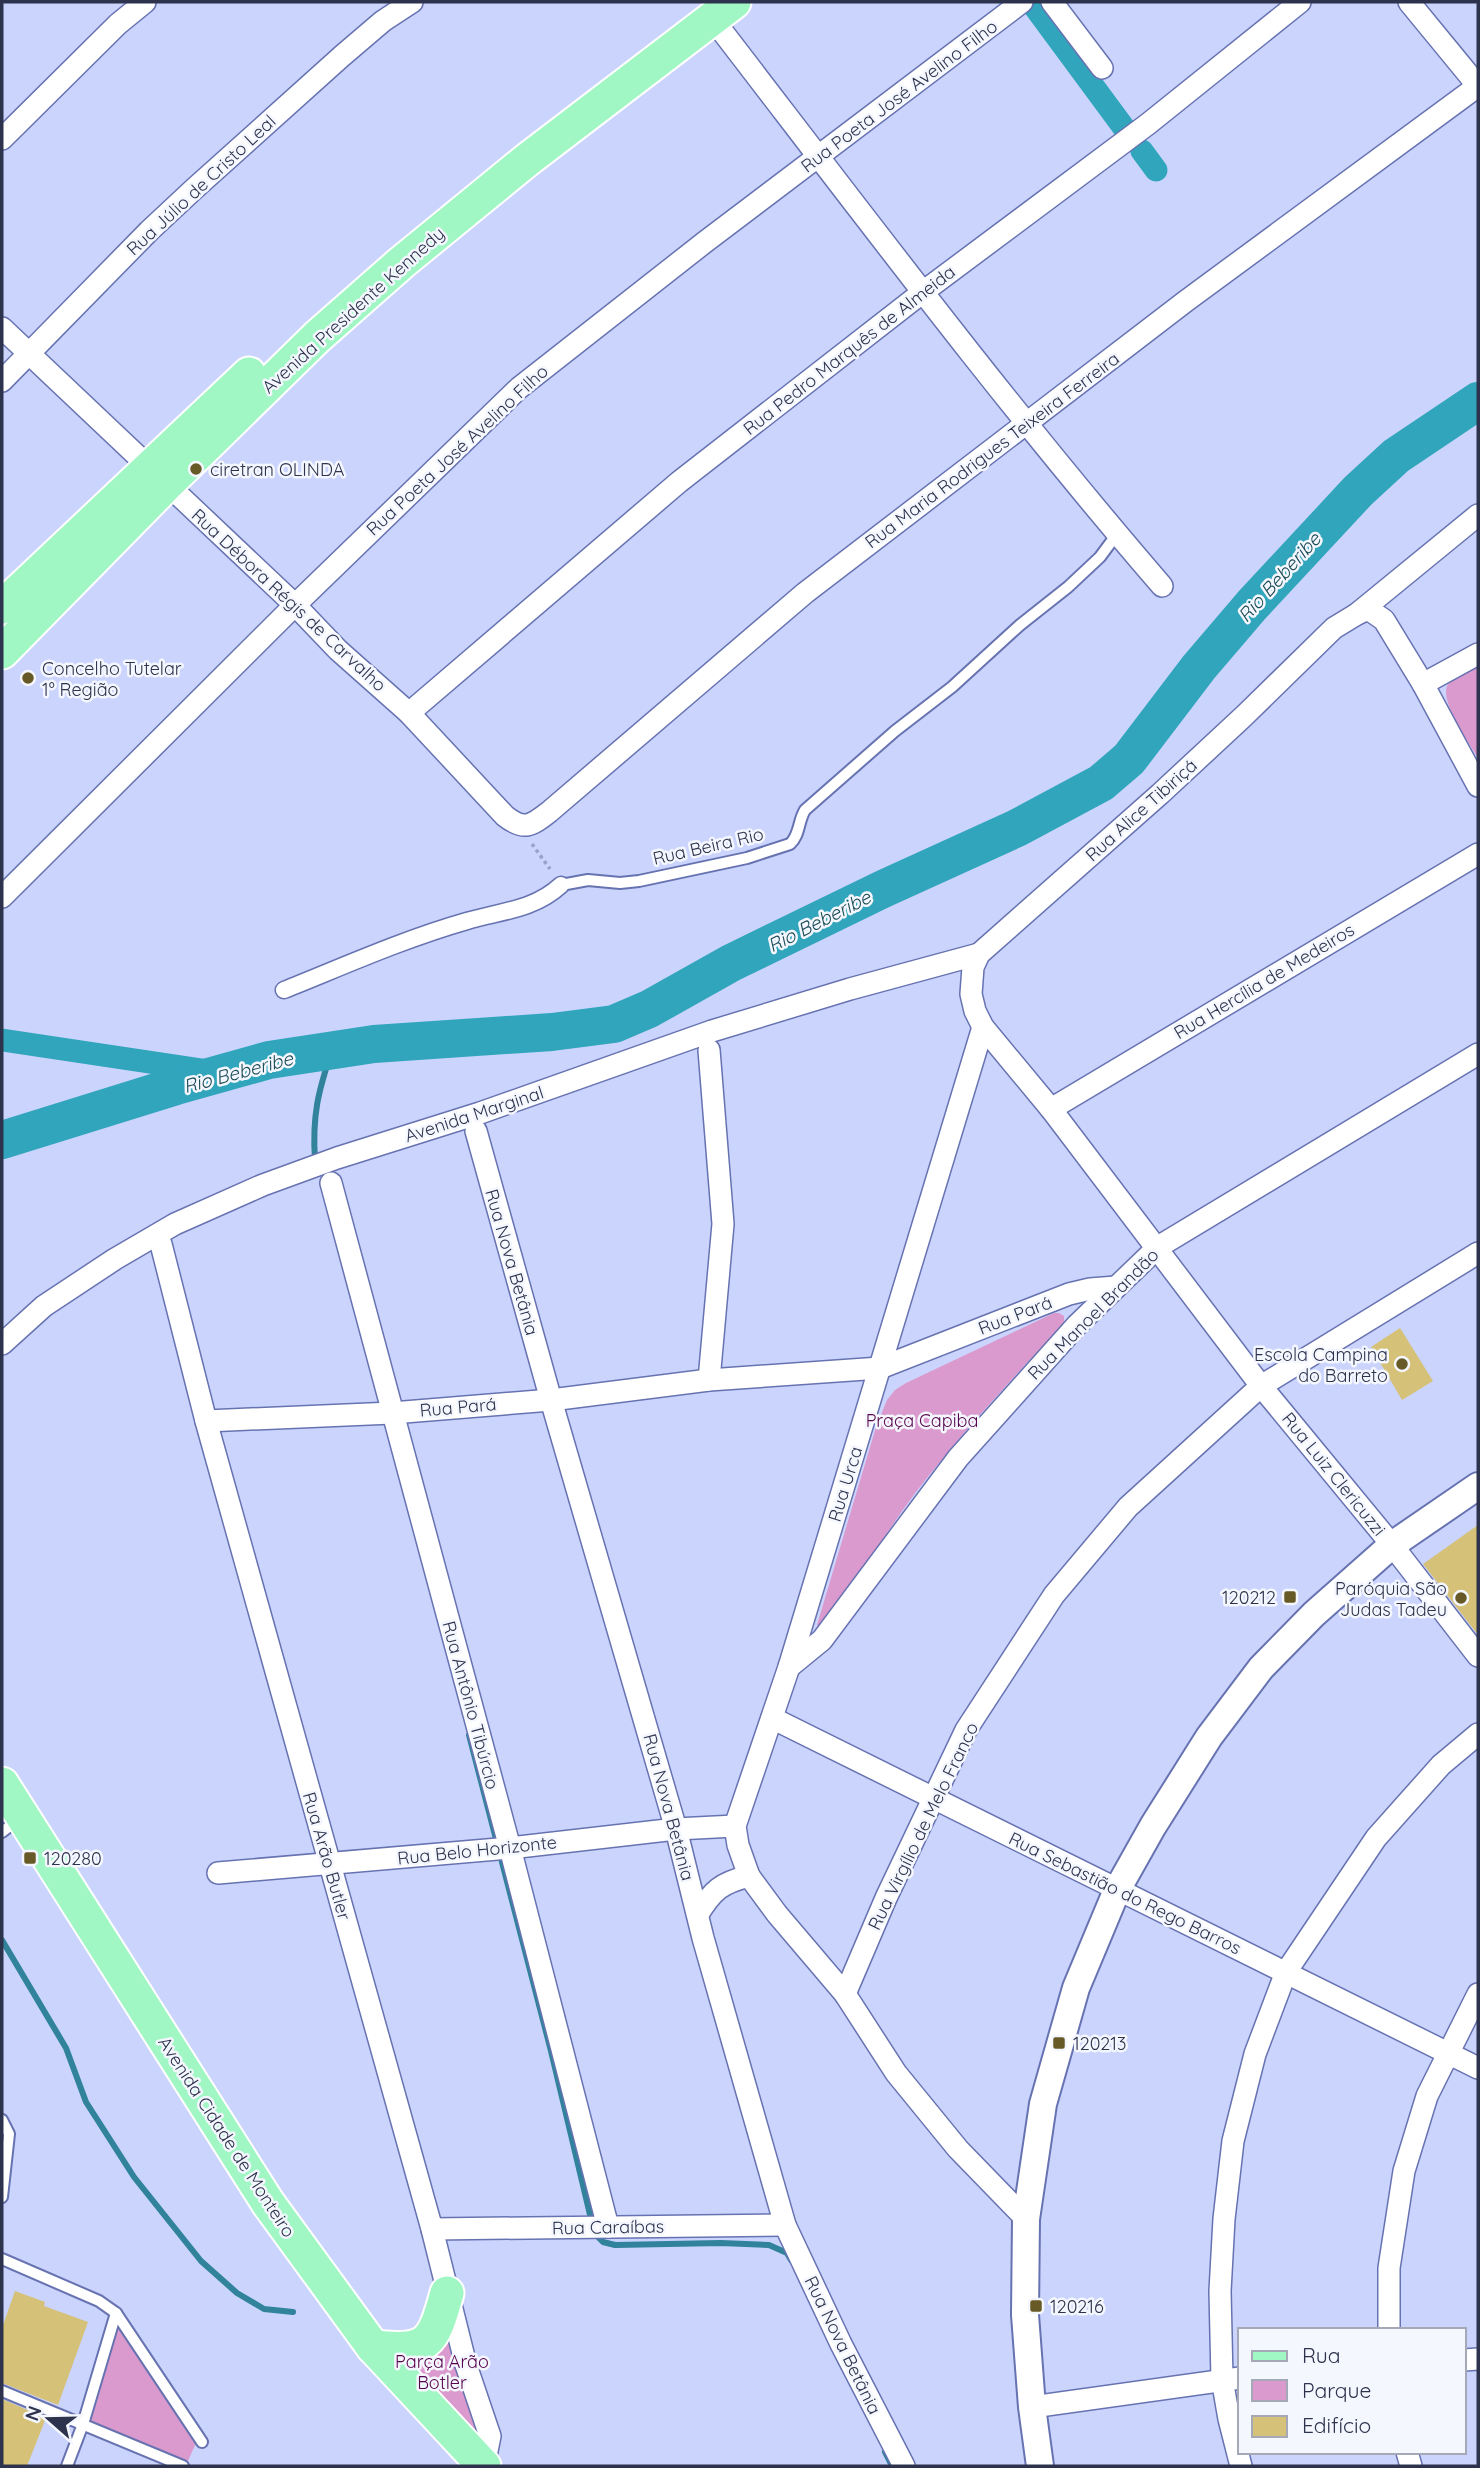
<svg xmlns="http://www.w3.org/2000/svg" width="1480" height="2468" font-family="Quicksand,sans-serif">
	<style>
		.green { fill: #db9acd }
		.water { fill: #31a5bc; stroke: #30839b; stroke-width: 2 }
		.lines { fill: none; stroke-linecap: round; stroke-linejoin: round }
		.stream { stroke: #30839b; stroke-width: 6 }
		.canal { stroke: #31a5bc; stroke-width: 23 }
		.river { stroke: #31a5bc; stroke-width: 38 }
		.building { fill: #d5c177 }
		.service-casing { stroke: #6773b1; stroke-width: 14 }
		.pedestrian-casing { stroke: #6773b1; stroke-width: 19 }
		.minor-casing { stroke: #6773b1; stroke-width: 24 }
		.tertiary-casing { stroke: #6773b1; stroke-width: 30 }
		.primary-casing { stroke: #fff; stroke-width: 37 }
		.path { stroke: #9aa2c6; stroke-width: 3.5; stroke-dasharray: 3.5 3.5; stroke-linecap: butt }
		.service { stroke: #fff; stroke-width: 10 }
		.pedestrian { stroke: #fff; stroke-width: 16 }
		.minor { stroke: #fff; stroke-width: 21 }
		.tertiary { stroke: #fff; stroke-width: 26 }
		.primary { stroke: #a0f7c4; stroke-width: 33 }
		.poi-dot { fill: #675a27; stroke: #f5f7fe; stroke-width: 2.5 }
		.labels { text-anchor: middle; dominant-baseline: central; stroke-width: 5; stroke-linejoin: round; paint-order: stroke }
		.street-label { font-size: 18px; fill: #2d334d; stroke: #f5f7fe }
		.poi-label { font-size: 18px; fill: #2d334d; stroke: #f5f7fe; text-anchor: start }
		.park-label { font-size: 18px; fill: #56044c; stroke: #f5f7fe }
		.water-label { font-size: 19px; font-style: italic; fill: #1b4b55; stroke: #f5f7fe }
	</style>
	<rect width="100%" height="100%" fill="#cbd4fd"/>
	<g class="green">
		<path d="M1478,667v91c-8,-14 -42,-61 -29,-75 7,-7 20,-11 29,-16z"/>
		<path d="M1054,1313h5l5,3v7c-51,55 -102,109 -148,169 -33,44 -61,93 -97,135l-2,-2 59,-198 11,-27 8,-10 11,-7z"/>
		<polygon points="117,2322 196,2443 187,2463 89,2421"/>
		<polygon points="452,2333 478,2432 476,2433 406,2357 446,2343"/>
	</g>
	<polygon class="water" points="1478,390 1478,411 1402,462 1391,446 1435,421"/>
	<g class="lines">
		<g class="stream">
			<path d="M315,1160c-3,-44 3,-68 17,-110"/>
			<polyline points="469,1735 551,2051 592,2223"/>
			<polyline points="2,1940 66,2048 86,2102 134,2177 201,2261 237,2293 264,2309 293,2312"/>
			<polyline points="595,2234 603,2242 615,2245 721,2243 769,2245 787,2253 791,2260"/>
			<polyline points="885,2452 892,2466"/>
		</g>
		<g class="canal">
			<polyline points="1031,2 1127,132"/>
			<polyline points="1142,151 1156,170"/>
			<polyline points="2,1040 222,1073"/>
		</g>
		<polyline class="river" points="2,1140 176,1086 269,1060 374,1044 552,1032 614,1024 649,1009 731,963 883,889 1017,828 1101,783 1129,759 1199,667 1252,605 1358,491 1396,456 1478,401"/>
	</g>
	<g class="building">
		<polygon points="1400,1328 1433,1381 1402,1400 1371,1347"/>
		<polygon points="1478,1525 1478,1635 1423,1564"/>
		<polygon points="15,2291 45,2302 44,2306 88,2322 58,2405 2,2383 2,2328"/>
		<polygon points="2,2399 46,2418 27,2466 2,2466"/>
	</g>
	<g class="lines">
		<defs>
			<g id="service">
				<path d="M561,885l27,-5 32,3 19,-2 108,-23 43,-14c10,-9 8,-23 15,-34l90,-79 57,-44 68,-62 48,-38 32,-30 17,-23"/>
				<polyline points="2,1832 19,1819"/>
				<polyline points="2,2120 9,2134 2,2197"/>
				<polyline points="2,2259 99,2301 116,2313 83,2424 67,2466"/>
				<polyline points="116,2313 202,2442"/>
				<polyline points="2,2391 183,2466"/>
			</g>
			<path id="pedestrian" d="M284,990c60,-24 120,-51 183,-69 34,-10 67,-11 94,-36"/>
			<g id="minor">
				<polyline points="1052,2 1102,68"/>
				<polyline points="1409,2 1478,86"/>
				<path d="M712,18c147,191 292,385 450,568"/>
				<polyline points="2,139 118,24 145,2"/>
				<path d="M2,328l293,277 43,45 71,63 96,103c19,15 26,10 44,-4l256,-219 381,-292 292,-215"/>
				<polyline points="2,381 149,231 194,189 342,56 383,21 412,2"/>
				<polyline points="1478,515 1357,614 1334,628 1244,716 1160,794 979,954 973,967 971,994 975,1011 983,1027 1051,1109 1261,1386 1392,1545 1478,1656"/>
				<polyline points="1357,614 1366,610 1371,611 1384,620 1423,684 1478,786"/>
				<polyline points="1423,684 1478,654"/>
				<polyline points="409,713 679,482 923,292 1148,124 1300,2"/>
				<polyline points="2,897 295,605 519,388 705,242 1022,2"/>
				<polyline points="709,1050 723,1224 709,1380"/>
				<polyline points="1051,1109 1478,854"/>
				<polyline points="476,1131 551,1400 676,1829 703,1938 785,2225 841,2344 904,2466"/>
				<polyline points="331,1183 510,1848 608,2227"/>
				<polyline points="161,1244 206,1421 432,2229 466,2365 490,2436 484,2466"/>
				<polyline points="2,1344 44,1306 115,1259 175,1224 263,1185 337,1158 480,1113 712,1031 850,989 979,954"/>
				<polyline points="206,1421 392,1413 551,1400 709,1380 880,1368 1069,1294 1090,1289 1116,1287"/>
				<polyline points="789,1667 822,1640 958,1458 1077,1325 1158,1247 1478,1054"/>
				<polyline points="772,1718 1478,2068"/>
				<polyline points="218,1873 510,1848 676,1829 735,1826"/>
				<polyline points="749,1876 777,1914 845,1994 896,2073 958,2149 1026,2219"/>
				<path d="M698,1914c15,-24 23,-31 51,-38l-11,-31 -3,-19 54,-159 194,-640"/>
				<polyline points="845,1994 886,1898 966,1730 1054,1595 1128,1507 1261,1386 1478,1253"/>
				<polyline points="432,2229 785,2225"/>
				<polyline points="1389,2330 1389,2268 1404,2171 1427,2096 1478,1994"/>
				<polyline points="1464,2360 1478,2359"/>
				<polyline points="1032,2407 1240,2378"/>
				<polyline points="1407,2452 1411,2466"/>
				<polyline points="1241,2466 1229,2419 1222,2379 1220,2291 1224,2219 1233,2141 1255,2054 1286,1972 1376,1838 1441,1765 1478,1734"/>
			</g>
			<polyline id="tertiary" points="1040,2466 1032,2407 1025,2315 1026,2219 1043,2104 1076,1988 1117,1890 1153,1826 1209,1737 1261,1668 1314,1614 1392,1545 1478,1486"/>
			<g id="primary">
				<polyline points="2,607 249,374"/>
				<polyline points="2,652 166,485 317,337 401,263 527,160 734,2"/>
				<polyline points="2,1784 268,2203 373,2347 484,2466"/>
				<path d="M373,2347c55,6 60,-3 74,-54"/>
			</g>
		</defs>
		<use href="#service" class="service-casing"/>
		<use href="#pedestrian" class="pedestrian-casing"/>
		<use href="#minor" class="minor-casing"/>
		<use href="#tertiary" class="tertiary-casing"/>
		<use href="#primary" class="primary-casing"/>
		<polyline class="path" points="532,844 550,869"/>
		<use href="#service" class="service"/>
		<use href="#pedestrian" class="pedestrian"/>
		<use href="#minor" class="minor"/>
		<use href="#tertiary" class="tertiary"/>
		<use href="#primary" class="primary"/>
	</g>
	<g class="poi-dot">
		<circle cx="196" cy="469" r="7"/>
		<circle cx="28" cy="678" r="7"/>
		<circle cx="1402" cy="1364" r="7"/>
		<rect x="1283" y="1590" width="14" height="14" rx="3.5"/>
		<circle cx="1461" cy="1598" r="7"/>
		<rect x="23" y="1851" width="14" height="14" rx="3.5"/>
		<rect x="1052" y="2036" width="14" height="14" rx="3.5"/>
		<rect x="1029" y="2299" width="14" height="14" rx="3.5"/>
	</g>
	<g class="labels">
		<g class="street-label">
			<text transform="translate(899 96) rotate(-37)">Rua Poeta José Avelino Filho</text>
			<text transform="translate(201 185) rotate(-43)">Rua Júlio de Cristo Leal</text>
			<text transform="translate(353 310) rotate(-42)">Avenida Presidente Kennedy</text>
			<text transform="translate(849 350) rotate(-38)">Rua Pedro Marquês de Almeida</text>
			<text transform="translate(457 450) rotate(-43)">Rua Poeta José Avelino Filho</text>
			<text transform="translate(992 450) rotate(-37)">Rua Maria Rodrigues Teixeira Ferreira</text>
			<text transform="translate(289 600) rotate(43)">Rua Débora Régis de Carvalho</text>
			<text transform="translate(1141 810) rotate(-42)">Rua Alice Tibiriçá</text>
			<text transform="translate(708 846) rotate(-13)">Rua Beira Rio</text>
			<text transform="translate(1264 981) rotate(-31)">Rua Hercília de Medeiros</text>
			<text transform="translate(474 1114) rotate(-18)">Avenida Marginal</text>
			<text transform="translate(512 1262) rotate(74)">Rua Nova Betânia</text>
			<text transform="translate(1093 1314) rotate(-45)">Rua Manoel Brandão</text>
			<text transform="translate(1015 1315) rotate(-21)">Rua Pará</text>
			<text transform="translate(458 1407) rotate(-5)">Rua Pará</text>
			<text transform="translate(1334 1474) rotate(51)">Rua Luiz Clericuzzi</text>
			<text transform="translate(845 1484) rotate(-73)">Rua Urca</text>
			<text transform="translate(471 1705) rotate(75)">Rua Antônio Tibúrcio</text>
			<text transform="translate(669 1807) rotate(75)">Rua Nova Betânia</text>
			<text transform="translate(923 1826) rotate(-64)">Rua Virgílio de Melo Franco</text>
			<text transform="translate(477 1850) rotate(-6)">Rua Belo Horizonte</text>
			<text transform="translate(327 1856) rotate(74)">Rua Arão Butler</text>
			<text transform="translate(1125 1893) rotate(26)">Rua Sebastião do Rego Barros</text>
			<text transform="translate(227 2137) rotate(57)">Avenida Cidade de Monteiro</text>
			<text transform="translate(608 2227) rotate(-1)">Rua Caraíbas</text>
			<text transform="translate(843 2345) rotate(64)">Rua Nova Betânia</text>
		</g>
		<g class="poi-label">
			<text x="210" y="469">ciretran OLINDA</text>
			<text x="42" y="668">Concelho Tutelar<tspan x="42" dy="21">1° Região</tspan></text>
			<text x="1388" y="1354" text-anchor="end">Escola Campina<tspan x="1388" dy="21">do Barreto</tspan></text>
			<text x="1447" y="1588" text-anchor="end">Paróquia São<tspan x="1447" dy="21">Judas Tadeu</tspan></text>
			<text x="1276" y="1597" text-anchor="end">120212</text>
			<text x="44" y="1858">120280</text>
			<text x="1073" y="2043">120213</text>
			<text x="1050" y="2306">120216</text>
		</g>
		<g class="park-label">
			<text x="922" y="1420">Praça Capiba</text>
			<text x="442" y="2361">Parça Arão<tspan x="442" dy="21">Botler</tspan></text>
		</g>
		<g class="water-label">
			<text transform="translate(1279 577) rotate(-48)">Rio Beberibe</text>
			<text transform="translate(819 921) rotate(-27)">Rio Beberibe</text>
			<text transform="translate(238 1072) rotate(-15)">Rio Beberibe</text>
		</g>
	</g>
	<rect width="1480" height="2468" fill="none" stroke="#2d334d" stroke-width="7"/>
	<rect x="1238" y="2328" width="228" height="126" fill="#f5f7fe" stroke="#a5a9b7" stroke-width="2"/>
	<rect x="1252" y="2351" width="35" height="10" fill="#a0f7c4" stroke="#a5a9b7" stroke-width="2"/>
	<text x="1302" y="2363" font-size="21" fill="#2d334d">Rua</text>
	<rect x="1252" y="2380" width="35" height="21" fill="#db9acd" stroke="#a5a9b7" stroke-width="2"/>
	<text x="1302" y="2398" font-size="21" fill="#2d334d">Parque</text>
	<rect x="1252" y="2416" width="35" height="21" fill="#d5c177" stroke="#a5a9b7" stroke-width="2"/>
	<text x="1302" y="2433" font-size="21" fill="#2d334d">Edifício</text>
	<g transform="translate(49 2419) rotate(290)" stroke="#f5f7fe" stroke-width="5" paint-order="stroke">
	<path d="M0-5L12 26L0 18L-12 26Z" fill="#2d334d"/>
	<text y="-10" font-size="19" font-weight="bold" text-anchor="middle" fill="#2d334d">N</text>
	</g>
</svg>
